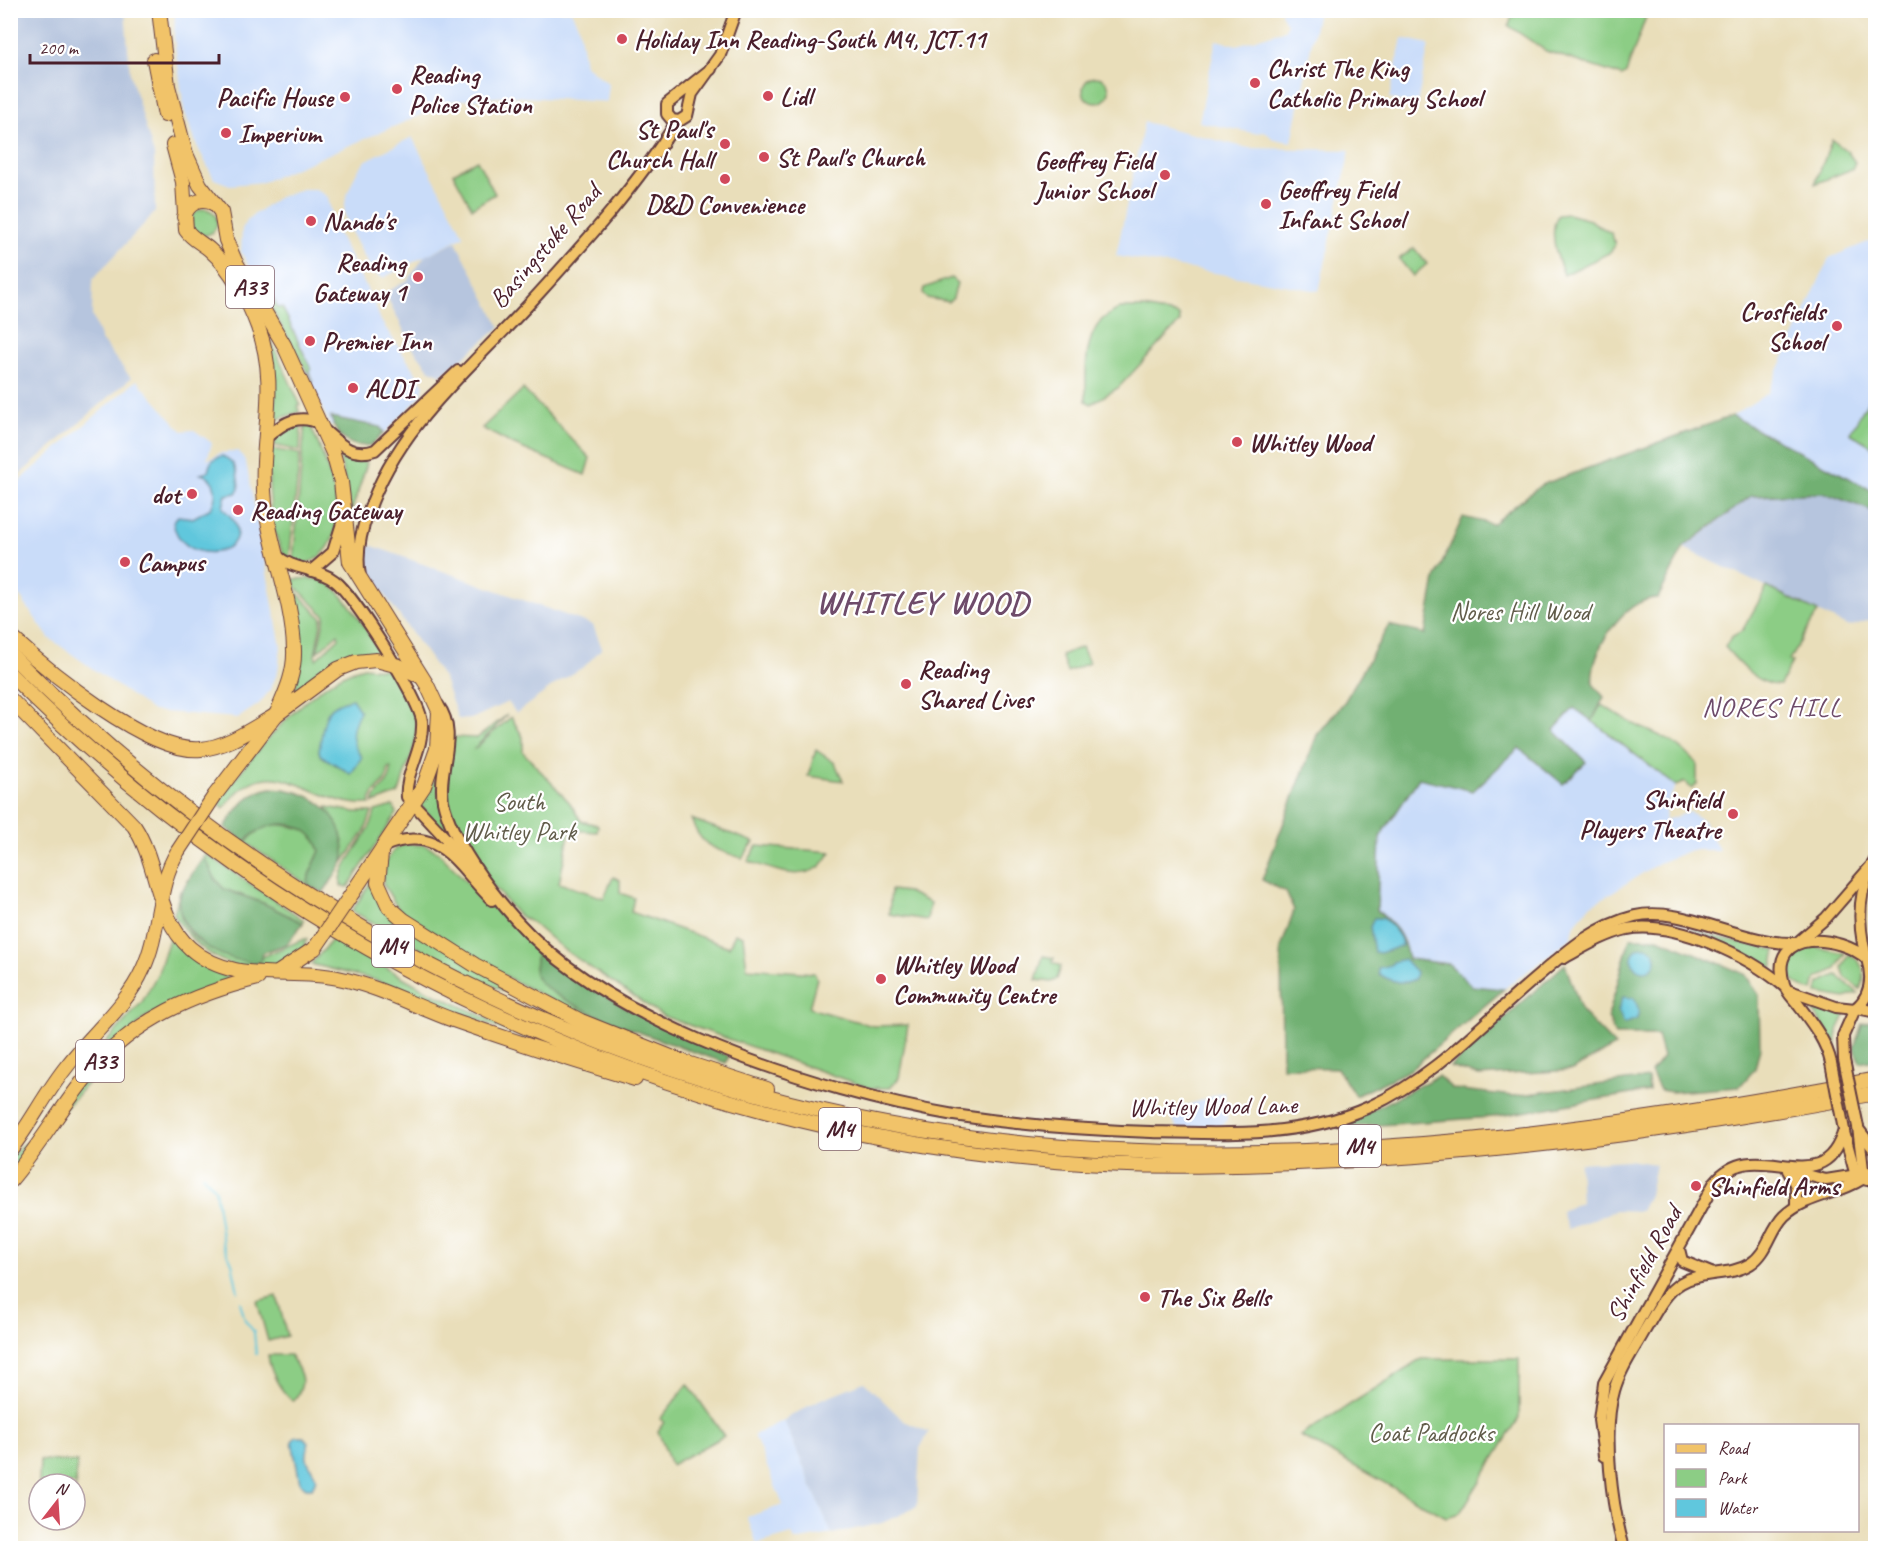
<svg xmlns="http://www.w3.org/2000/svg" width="1886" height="1559" font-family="Caveat,sans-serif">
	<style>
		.built { fill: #c9dcf9 }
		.industrial { fill: #b6c5de }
		.green { fill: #8ccd85; stroke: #6b7658; stroke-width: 1.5; fill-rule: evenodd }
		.forest { fill: #71b072; stroke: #5e684e; stroke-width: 1.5 }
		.water { fill: #60c7dd; stroke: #557384; stroke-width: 1.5 }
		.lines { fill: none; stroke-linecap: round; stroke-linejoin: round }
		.stream { stroke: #60c7dd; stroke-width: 2 }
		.major-casing { stroke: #623c40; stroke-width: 14 }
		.highway-casing { stroke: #623c40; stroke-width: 16 }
		.major { stroke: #f1c369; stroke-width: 10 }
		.highway { stroke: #f1c369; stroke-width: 14 }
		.major-bridge-casing { stroke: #623c40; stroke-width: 14; stroke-linecap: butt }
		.highway-bridge-casing { stroke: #623c40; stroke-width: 16; stroke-linecap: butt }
		.major-bridge { stroke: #f1c369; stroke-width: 10 }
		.highway-bridge { stroke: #f1c369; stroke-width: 14 }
		.poi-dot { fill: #d1495b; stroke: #fff; stroke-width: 2 }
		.labels { text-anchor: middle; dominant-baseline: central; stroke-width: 4.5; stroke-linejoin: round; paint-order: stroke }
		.shield { fill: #fff; stroke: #80626b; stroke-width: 1.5 }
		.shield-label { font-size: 24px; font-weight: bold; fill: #4a1f2b }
		.poi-label { font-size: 26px; font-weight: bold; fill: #4a1f2b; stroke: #fff; text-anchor: start }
		.street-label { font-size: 26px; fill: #4a1f2b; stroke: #fff }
		.park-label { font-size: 26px; fill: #615c4a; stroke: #fff }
		.neighbourhood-label { font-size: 27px; letter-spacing: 1.5px; fill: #6e4b6a; stroke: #fff }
		.district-label { font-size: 32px; font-weight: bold; letter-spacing: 1.5px; fill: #6e4b6a; stroke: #fff }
	</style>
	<rect width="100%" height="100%" fill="#fff"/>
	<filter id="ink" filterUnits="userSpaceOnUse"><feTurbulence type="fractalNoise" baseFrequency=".0167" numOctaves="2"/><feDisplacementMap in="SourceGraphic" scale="12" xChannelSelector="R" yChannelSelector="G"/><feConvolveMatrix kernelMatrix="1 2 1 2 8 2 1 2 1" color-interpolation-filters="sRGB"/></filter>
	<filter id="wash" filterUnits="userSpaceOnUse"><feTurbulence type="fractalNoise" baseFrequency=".008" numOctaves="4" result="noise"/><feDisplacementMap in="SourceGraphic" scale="24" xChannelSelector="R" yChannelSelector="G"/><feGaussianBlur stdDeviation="1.35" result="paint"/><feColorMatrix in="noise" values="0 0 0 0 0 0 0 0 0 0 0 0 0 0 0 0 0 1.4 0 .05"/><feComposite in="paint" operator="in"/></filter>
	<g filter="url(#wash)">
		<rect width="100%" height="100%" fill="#e9deba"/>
		<g class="built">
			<polygon points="175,11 571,11 579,27 585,65 609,84 607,102 509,96 451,101 430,106 421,115 263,182 230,185 214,179 197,146 184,110 174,38"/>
			<polygon points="1280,11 1318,11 1292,142 1273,139 1266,132 1253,133 1199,122 1216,40 1237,45 1285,30 1287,24"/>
			<polygon points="1402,38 1429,44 1417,105 1389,99"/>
			<polygon points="1144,122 1248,148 1350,150 1319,291 1116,256"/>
			<polygon points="412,137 464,236 383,278 373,273 349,228 344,212 346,197 356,173 365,161"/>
			<polygon points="302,189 316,189 328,197 335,228 374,302 381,321 424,385 422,395 379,439 330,425 299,358 241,252 242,229 248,219 279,197"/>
			<polygon points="1875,239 1875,492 1732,416 1768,393 1829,258"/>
			<polygon points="137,380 182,431 194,430 212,443 207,460 220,453 239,451 246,462 281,647 278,672 270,690 259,704 238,718 153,711 49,638 11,584 10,489"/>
			<polygon points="1574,707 1676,786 1668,801 1665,820 1690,812 1704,821 1719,850 1691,850 1659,863 1590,906 1575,924 1571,938 1504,989 1472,986 1449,964 1408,959 1404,940 1377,910 1380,837 1419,778 1473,791 1519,748 1554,730"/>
			<polygon points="1224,1092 1227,1120 1218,1131 1179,1131 1168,1112"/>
			<polygon points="784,1420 832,1534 795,1541 792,1534 757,1544 747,1517 783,1505 754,1435"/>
		</g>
		<g class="industrial">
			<polygon points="11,10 125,11 130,74 154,155 155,212 93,279 92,315 101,340 131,378 11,482"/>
			<polygon points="456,241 500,327 442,375 430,370 412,347 385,293 408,280 425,256"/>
			<polygon points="1825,493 1875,512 1875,618 1849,627 1684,548 1751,496"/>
			<polygon points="367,544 593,625 602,648 585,666 556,684 516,713 508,702 471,719 458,719 444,679 371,575 367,567"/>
			<polygon points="1628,1160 1655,1164 1649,1195 1641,1211 1616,1210 1568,1229 1561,1211 1581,1202 1579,1163"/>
			<polygon points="864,1382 904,1421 929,1432 920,1448 917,1507 882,1523 832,1534 784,1420 819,1400"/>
		</g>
		<g class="green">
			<polygon points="1521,10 1648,10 1648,11 1626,73 1622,76 1546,51 1509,26 1511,19"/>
			<circle cx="1096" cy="90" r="13"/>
			<polygon points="1832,140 1847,151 1855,162 1852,169 1815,184"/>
			<polygon points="477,160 495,194 472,208 453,173"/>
			<circle cx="204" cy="222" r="13"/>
			<path d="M1568,214l22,6 22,14 3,10 -4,8 -47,23c-7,-18 -16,-42 -6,-60z"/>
			<polygon points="1414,248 1427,264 1413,276 1399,259"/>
			<polygon points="249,269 261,277 269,277 265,281 278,308 282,307 286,315 311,369 309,373 313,382"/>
			<polygon points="951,278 957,283 953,298 949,302 927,298 923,294 924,288"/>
			<path d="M1120,308h24l35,7 1,7 -62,66 -27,16 -5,-3c0,-26 -3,-58 14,-79 4,-6 14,-10 20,-14z"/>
			<polygon points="267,332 300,404 298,406 299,412 275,420 275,375"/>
			<polygon points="523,389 590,458 585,475 512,444 482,428"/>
			<polygon points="1873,392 1875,394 1875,448 1850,433"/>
			<polygon points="301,424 300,451 273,445 281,432"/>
			<path d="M305,424l6,3c15,34 45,101 8,130 -8,6 -16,8 -26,4z"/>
			<polygon points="338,448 367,463 351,513"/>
			<path d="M272,449l28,5 -11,107c-20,-21 -23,-84 -17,-112z"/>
			<path d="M293,579c9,0 20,-2 28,1 22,7 48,53 58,73l-35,5 -50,33c12,-37 3,-69 -5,-106l33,33 -7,37 1,4 23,-21 -1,-4 -21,18 8,-36 -31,-31z"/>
			<path d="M1767,587l51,25 -29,48 3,2 -12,23c-22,1 -42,-23 -55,-38l6,-10 11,-6z"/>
			<polygon points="1082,647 1089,663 1067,672 1061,655"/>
			<path d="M364,667l26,3c28,46 35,55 14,106 -2,6 -3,13 -6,18l-25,9c3,-14 19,-18 18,-35l-3,1c1,17 -18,20 -18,35 -58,5 -99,-64 -146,4l-6,-4c27,-43 96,-126 146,-137zM353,724l-2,14 5,13 -5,23 -31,-19 -1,-5z"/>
			<path d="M1601,705c15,8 30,19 46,25 21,9 35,16 50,34v20l-5,5 -7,-7 -9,4 -84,-65z"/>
			<polygon points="507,715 473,750 511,717 523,737 523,752 570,803 581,821 598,825 597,832 570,830 559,883 604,898 613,877 620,880 620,893 634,898 631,912 729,947 735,933 743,936 747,968 814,973 817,978 809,1008 873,1026 908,1025 899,1078 890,1088 869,1088 663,1016 563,949 533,923 518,915 488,880 460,835 445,801 452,737 477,738"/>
			<polygon points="816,750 835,763 843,781 808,776"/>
			<polygon points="438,774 438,792 464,854 420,805"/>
			<path d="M393,806l4,7 -49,74 -7,-1c-3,-24 30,-48 34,-75z"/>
			<polygon points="327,807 355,812 372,812 365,831 335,874 344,859"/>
			<path d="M691,819l63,23 -12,16c-27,-9 -41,-10 -51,-39z"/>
			<path d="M274,824c22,2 39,3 46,27l-11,24 -1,10 -63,-43 18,-15z"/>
			<polygon points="405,844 424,845 437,851 485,901 507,916 537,946 535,973 586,1009 622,1026 636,1038 579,1014 514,981 401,913 383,884 386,861 395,849"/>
			<path d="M757,846l74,6c-3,4 -7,12 -12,15 -21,15 -50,1 -71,-6z"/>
			<polygon points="206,854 304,920 303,923 263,903 224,889 216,880 204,856"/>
			<polygon points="370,883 382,906 571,1021 462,972 352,911"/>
			<polygon points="891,890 908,892 930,903 927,920 889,914"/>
			<path d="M180,891l2,1c-14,45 42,69 78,71l1,-6 43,-18 3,1 -3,4 3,3c-8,5 -16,11 -24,15 -42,20 -90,-11 -109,-48z"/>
			<polygon points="1692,926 1712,936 1776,950 1772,968 1692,929"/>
			<polygon points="170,936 196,961 230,979 144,1018 11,1171 11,1158 20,1146 33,1140 73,1079 142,1002 158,973"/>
			<polygon points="334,938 422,988 551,1048 375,980 311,964"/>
			<path d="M1805,945l40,8 -9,16 -20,10 -3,12c-29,-8 -36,-29 -8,-46z"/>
			<path d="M1849,954c14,8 19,20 11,35l-15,-12 -3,-9z"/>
			<polygon points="1043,956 1054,958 1052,962 1061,966 1057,979 1052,982 1036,980"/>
			<polygon points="1837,975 1858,993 1845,998 1817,993 1819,983"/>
			<polygon points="1816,1005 1847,1011 1838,1030 1836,1046 1812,1009"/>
			<polygon points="277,1296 287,1336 268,1341 257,1301"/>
			<path d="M268,1355h22c12,18 18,29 3,46 -13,-10 -23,-29 -25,-46z"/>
			<polygon points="1422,1359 1519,1359 1519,1418 1460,1513 1446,1517 1300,1436"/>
			<polygon points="688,1384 724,1436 671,1465 658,1431 664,1422 660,1419"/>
			<polygon points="40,1460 77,1462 75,1496 75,1484 39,1484"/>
		</g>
		<g class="forest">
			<path d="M1732,416l143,76v20l-50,-19 -74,3 -67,51 -26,51c-35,0 -69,54 -65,86l11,13 -12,24 -18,-13 -20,22 32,32 -23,22 -44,-36 -46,43 -54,-13 -39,59 -3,73c19,17 26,23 31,49l41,5 23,22 32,3 -94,81 -55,26 -18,-28 -55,-1 -1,-119 13,-38 -8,-18 -24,-12 55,-145 28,-34 44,-76 36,9 10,-55 28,-62 29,7 49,-39z"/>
			<path d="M331,417l49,10 4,6 -13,12c-22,4 -35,-8 -40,-28z"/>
			<path d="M271,788c33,1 63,16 71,50 2,6 3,17 1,23 -4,11 -14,22 -20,32l-15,-8 1,-10 11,-24c-10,-34 -54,-34 -75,-9l-20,-15c12,-18 22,-35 46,-39z"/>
			<path d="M204,856l12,24 8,9 39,14 40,20 -16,21 -25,9 -2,10c-31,-2 -59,-12 -75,-40 -4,-7 -7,-14 -6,-22 3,-16 17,-31 25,-45z"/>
			<polygon points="1630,938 1658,938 1745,974 1759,995 1760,1048 1755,1069 1739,1087 1672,1092 1660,1090 1651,1072 1663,1057 1657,1035 1615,1035 1608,1017"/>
			<path d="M537,946c62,53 118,78 192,110l-3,7c-31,-11 -185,-60 -191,-89 -1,-8 3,-19 2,-28z"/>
			<polygon points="1565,964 1582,1012 1615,1046 1572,1070 1479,1076 1450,1067"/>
			<polygon points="1875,1021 1875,1060 1860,1063 1854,1048 1862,1024"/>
			<polygon points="1438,1076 1453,1089 1513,1096 1648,1078 1649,1091 1493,1117 1337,1128"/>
		</g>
		<g class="water">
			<path d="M222,456c15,5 16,19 17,33l-3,4 -10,2 -3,12c3,7 11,10 13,19 9,33 -56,39 -63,-4l5,-6 15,2 18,-10c7,-13 6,-30 -10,-34l7,-2c2,-10 4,-14 14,-16z"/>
			<path d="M352,699l8,12c-9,17 -12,30 2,46l-11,17 -31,-19 -1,-5c6,-27 1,-45 33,-51z"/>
			<path d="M1374,918h9c7,7 20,18 19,28l-22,7 -6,-1 -4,-25z"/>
			<circle cx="1644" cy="959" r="12"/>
			<path d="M1404,959l12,13 -1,7c-12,7 -25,2 -36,-5l-1,-6 13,-3 2,-3z"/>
			<polygon points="1623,997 1634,998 1639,1010 1637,1019 1624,1024 1618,1010"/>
			<path d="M296,1437h8l5,5c-1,5 -3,13 -2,17 3,12 14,15 5,29h-6l-6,-5 -8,-42z"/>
		</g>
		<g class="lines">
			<g class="stream">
				<polyline points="203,1175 215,1189 223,1244 232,1263 238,1292"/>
				<polyline points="240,1302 245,1320 254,1332 256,1354"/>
			</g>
		</g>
	</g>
	<g filter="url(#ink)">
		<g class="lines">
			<defs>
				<g id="major">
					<polyline points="711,69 667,104 667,114 672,120 679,121 687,116 692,94 720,55 736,10"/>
					<path d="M324,430c16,14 28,28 51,20l83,-79"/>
					<path d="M267,437c17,-15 32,-24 54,-13"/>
					<path d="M276,555c17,16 41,12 59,26 18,13 84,117 87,140 2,29 -18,54 -15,76l43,46 26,39"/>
					<polyline points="311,571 333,552 343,520"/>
					<path d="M360,576c-4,-22 0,-42 8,-63 30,-88 102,-144 163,-211 51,-56 106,-116 146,-181"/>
					<path d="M438,705c22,30 -1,63 5,96 8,38 47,90 73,119 94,105 300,171 438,195 65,10 131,15 197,17 74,2 149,6 218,-25 67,-30 114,-85 169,-131 30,-26 57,-50 97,-60 48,-11 107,29 161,27"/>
					<path d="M384,846c57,-23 72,19 108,54"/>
					<polyline points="1798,942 1826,918 1871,866"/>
					<path d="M1866,957c-9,-34 -9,-67 10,-99"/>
					<path d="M1564,958c20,-11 41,-24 63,-29 48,-9 121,27 157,57"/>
					<path d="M1787,990l49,17 19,2c16,-13 18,-31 12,-50 -26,-24 -100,-32 -83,25 2,7 8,13 13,19 14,19 29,37 34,60"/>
					<polyline points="1857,1008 1876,1012"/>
					<polyline points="1844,1060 1843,1036 1855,1009"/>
					<polyline points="1859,1130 1876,1152"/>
					<polyline points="1844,1132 1856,1176 1867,1180 1876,1180"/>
					<polyline points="1788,1170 1826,1180 1876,1172"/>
					<polyline points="1788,1170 1796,1186 1796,1206"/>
					<polyline points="1679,1249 1682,1261 1711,1273"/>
					<path d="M1604,1456l-5,-36 5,-37 111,-201c41,-51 107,24 129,-52"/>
					<path d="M1624,1548c-12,-40 -22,-117 -10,-157 6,-22 20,-41 31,-61 10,-16 19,-37 36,-47 22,-13 48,-6 69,-19 18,-11 20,-34 34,-48 22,-21 53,-21 78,-37l1,-10 -5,-42"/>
				</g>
				<g id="highway">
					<polyline points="159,10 168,86 186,154 200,185 221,212 226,240 235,261 284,345 333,453 341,482 350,562 427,685 439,711 437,749 424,786 353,892"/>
					<polyline points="154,60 165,115"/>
					<path d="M173,145l10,37 3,48c6,9 16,13 24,20 21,18 39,52 48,77 23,61 0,114 7,176 6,49 28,97 29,147 1,24 -9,44 -18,65"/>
					<path d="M184,217c4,-14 15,-19 29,-14"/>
					<path d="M10,636c37,34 140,119 191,113 26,-2 52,-21 75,-34"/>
					<path d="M10,654c284,285 651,463 1054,493 269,20 548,-17 812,-68"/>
					<path d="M10,674c277,280 653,456 1045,487 81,7 161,5 242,2 195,-7 386,-34 579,-70"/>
					<path d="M10,699l124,127c25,38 21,91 56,122 43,38 97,19 148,30 40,8 77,28 115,42 60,21 121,41 182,59"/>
					<polyline points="215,795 276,715 338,669 356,662 376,660 399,666 420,676"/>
					<polyline points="381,854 378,883 389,907 404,920 475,965 581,1021 681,1061 767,1089"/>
					<polyline points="279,972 315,948"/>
					<path d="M10,1150c21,-27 36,-58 57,-84 25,-33 59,-59 76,-97 18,-38 13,-83 35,-118"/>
					<path d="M10,1181c30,-35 52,-76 82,-111 43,-51 103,-76 166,-92"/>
				</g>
			</defs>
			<use href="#major" class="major-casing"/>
			<use href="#highway" class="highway-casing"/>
			<use href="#major" class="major"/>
			<use href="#highway" class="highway"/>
			<defs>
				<g id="major-bridge">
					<polyline points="1844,1060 1858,1127"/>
					<polyline points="1831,1063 1844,1130"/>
				</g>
				<g id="highway-bridge">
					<polyline points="178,851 215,795"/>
					<polyline points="315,948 353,892"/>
				</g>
			</defs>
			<use href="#major-bridge" class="major-bridge-casing"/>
			<use href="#highway-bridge" class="highway-bridge-casing"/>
			<use href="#major-bridge" class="major-bridge"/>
			<use href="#highway-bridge" class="highway-bridge"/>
		</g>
	</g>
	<g class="poi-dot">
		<circle cx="622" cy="39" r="6"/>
		<circle cx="1255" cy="83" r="6"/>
		<circle cx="397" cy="89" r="6"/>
		<circle cx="768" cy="96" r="6"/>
		<circle cx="345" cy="97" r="6"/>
		<circle cx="226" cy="133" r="6"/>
		<circle cx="725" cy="144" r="6"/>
		<circle cx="764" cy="157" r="6"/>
		<circle cx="1165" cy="175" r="6"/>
		<circle cx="725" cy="179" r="6"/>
		<circle cx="1266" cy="204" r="6"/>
		<circle cx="311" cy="221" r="6"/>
		<circle cx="418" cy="277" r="6"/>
		<circle cx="1837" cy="326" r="6"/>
		<circle cx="310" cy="341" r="6"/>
		<circle cx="353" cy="388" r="6"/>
		<circle cx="1237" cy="442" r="6"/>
		<circle cx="192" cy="494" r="6"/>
		<circle cx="238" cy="510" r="6"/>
		<circle cx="125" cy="562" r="6"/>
		<circle cx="906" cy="684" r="6"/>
		<circle cx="1733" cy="814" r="6"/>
		<circle cx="881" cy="979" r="6"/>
		<circle cx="1696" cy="1186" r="6"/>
		<circle cx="1145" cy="1297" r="6"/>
	</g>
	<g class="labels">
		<g class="shield">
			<rect x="226" y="266" width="48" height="42" rx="4.5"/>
			<rect x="372" y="925" width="42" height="42" rx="4.5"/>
			<rect x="76" y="1040" width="48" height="42" rx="4.5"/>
			<rect x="819" y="1108" width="42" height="42" rx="4.5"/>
			<rect x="1339" y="1125" width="42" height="42" rx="4.5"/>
		</g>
		<g class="shield-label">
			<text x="250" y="287">A33</text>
			<text x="393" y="946">M4</text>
			<text x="100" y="1061">A33</text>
			<text x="840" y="1129">M4</text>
			<text x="1360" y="1146">M4</text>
		</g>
		<g class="poi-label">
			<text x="634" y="39">Holiday Inn Reading-South M4, JCT.11</text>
			<text x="1267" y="68">Christ The King<tspan x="1267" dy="30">Catholic Primary School</tspan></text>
			<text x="409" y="74">Reading<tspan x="409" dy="30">Police Station</tspan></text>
			<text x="780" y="96">Lidl</text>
			<text x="333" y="97" text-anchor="end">Pacific House</text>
			<text x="713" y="129" text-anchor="end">St Paul's<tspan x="713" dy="30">Church Hall</tspan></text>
			<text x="238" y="133">Imperium</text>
			<text x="776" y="157">St Paul's Church</text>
			<text x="1153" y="160" text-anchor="end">Geoffrey Field<tspan x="1153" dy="30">Junior School</tspan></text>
			<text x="1278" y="189">Geoffrey Field<tspan x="1278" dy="30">Infant School</tspan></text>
			<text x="725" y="204" text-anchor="middle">D&amp;D Convenience</text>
			<text x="323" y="221">Nando's</text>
			<text x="406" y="262" text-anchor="end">Reading<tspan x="406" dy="30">Gateway 1</tspan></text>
			<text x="1825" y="311" text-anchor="end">Crosfields<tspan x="1825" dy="30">School</tspan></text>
			<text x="322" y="341">Premier Inn</text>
			<text x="365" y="388">ALDI</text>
			<text x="1249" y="442">Whitley Wood</text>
			<text x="180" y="494" text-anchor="end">dot</text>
			<text x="250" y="510">Reading Gateway</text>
			<text x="137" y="562">Campus</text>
			<text x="918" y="669">Reading<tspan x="918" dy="30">Shared Lives</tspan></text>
			<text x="1721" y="799" text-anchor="end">Shinfield<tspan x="1721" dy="30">Players Theatre</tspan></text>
			<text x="893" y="964">Whitley Wood<tspan x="893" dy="30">Community Centre</tspan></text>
			<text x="1708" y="1186">Shinfield Arms</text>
			<text x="1157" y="1297">The Six Bells</text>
		</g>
		<g class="street-label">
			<text transform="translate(545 246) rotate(-49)">Basingstoke Road</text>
			<text transform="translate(1213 1106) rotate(-1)">Whitley Wood Lane</text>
			<text transform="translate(1644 1264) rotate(-61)">Shinfield Road</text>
		</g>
		<g class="park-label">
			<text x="1520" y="611">Nores Hill Wood</text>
			<text x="519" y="801">South<tspan x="519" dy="30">Whitley Park</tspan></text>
			<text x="1431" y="1432">Coat Paddocks</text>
		</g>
		<g class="neighbourhood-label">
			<text x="1772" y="707">NORES HILL</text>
		</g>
		<g class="district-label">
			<text x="923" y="602">WHITLEY WOOD</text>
		</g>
	</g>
	<rect width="1886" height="1559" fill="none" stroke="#fff" stroke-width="36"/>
	<rect x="1664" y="1424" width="195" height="108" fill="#ffffff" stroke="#b7a5aa" stroke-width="1.5"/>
	<rect x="1676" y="1444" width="30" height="9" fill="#f1c369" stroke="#b7a5aa" stroke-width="1.5"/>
	<text x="1718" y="1454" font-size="18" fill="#4a1f2b">Road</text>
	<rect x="1676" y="1469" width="30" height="18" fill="#8ccd85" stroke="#b7a5aa" stroke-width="1.5"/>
	<text x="1718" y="1484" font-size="18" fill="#4a1f2b">Park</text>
	<rect x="1676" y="1499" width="30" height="18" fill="#60c7dd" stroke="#b7a5aa" stroke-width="1.5"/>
	<text x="1718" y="1514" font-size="18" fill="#4a1f2b">Water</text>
	<g transform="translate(57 1502) rotate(17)"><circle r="28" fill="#ffffff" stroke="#b7a5aa" stroke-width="1.5"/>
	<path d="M0-4.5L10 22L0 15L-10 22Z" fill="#d1495b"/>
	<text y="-9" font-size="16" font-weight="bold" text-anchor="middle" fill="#4a1f2b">N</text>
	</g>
	<path d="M30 54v9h189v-9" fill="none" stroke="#4a1f2b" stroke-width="3"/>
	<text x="39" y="54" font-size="18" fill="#4a1f2b" stroke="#ffffff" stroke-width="4.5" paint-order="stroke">200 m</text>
</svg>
